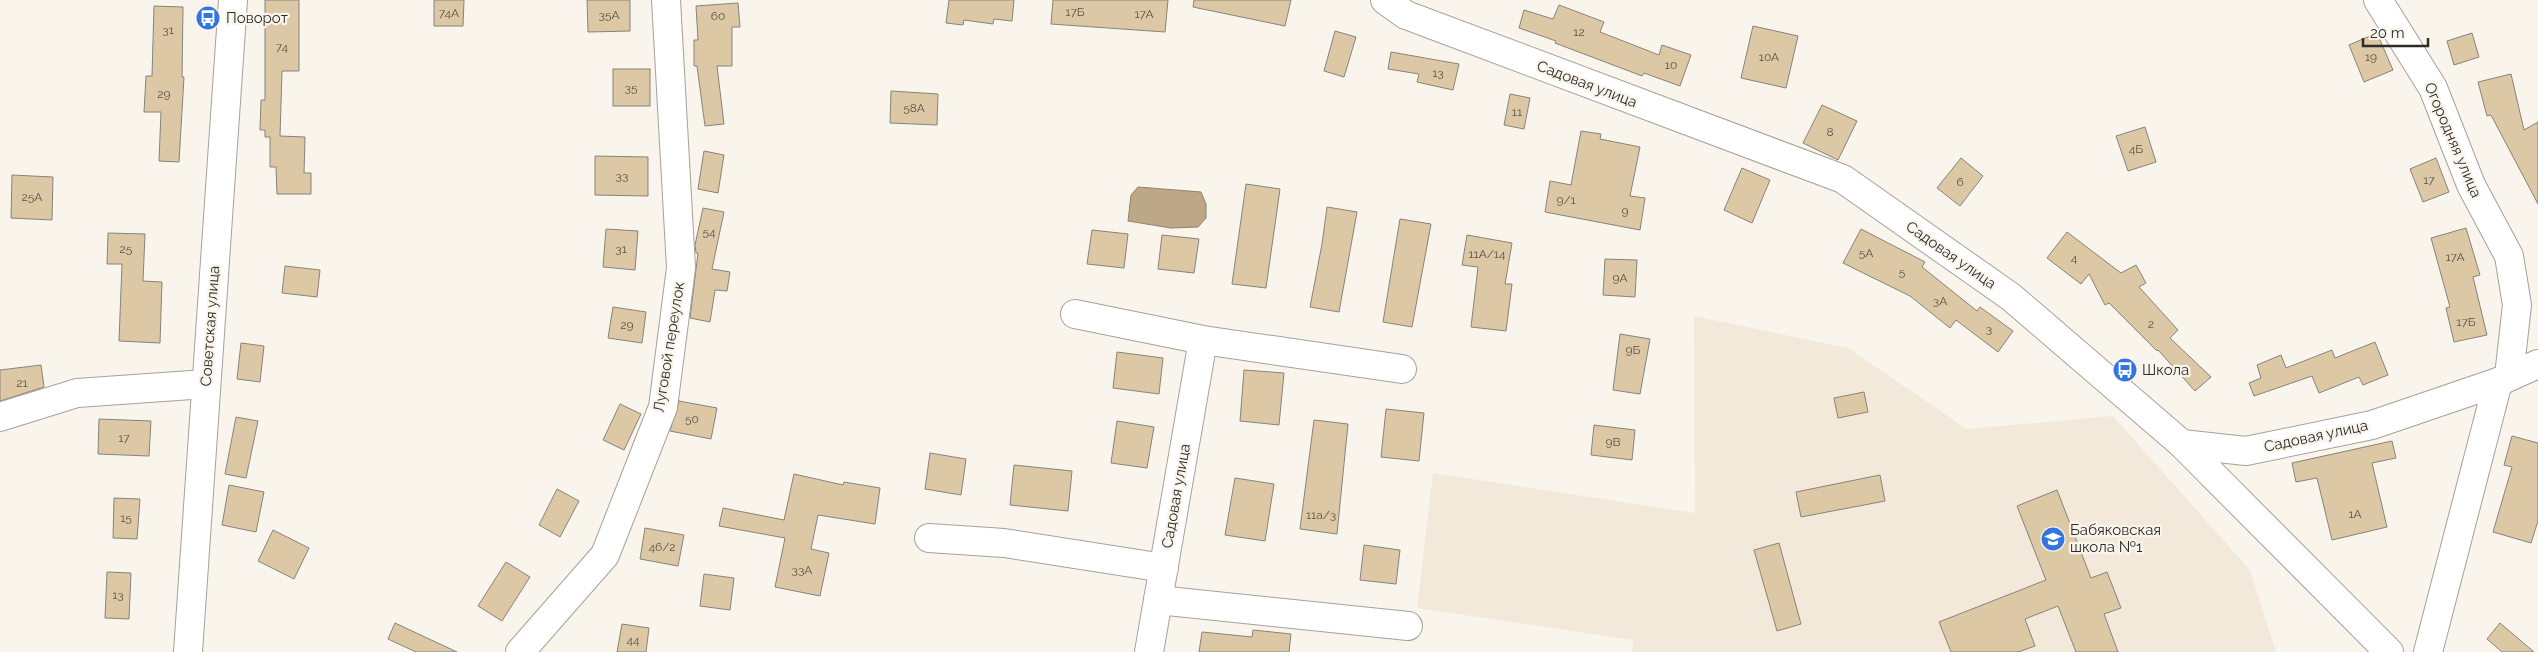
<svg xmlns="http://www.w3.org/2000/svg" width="2538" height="652" font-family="Raleway,sans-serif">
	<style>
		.built { fill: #f2e9da }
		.water { fill: #bca887; stroke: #91836b }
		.building { fill: #ddc8a6; stroke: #87837b }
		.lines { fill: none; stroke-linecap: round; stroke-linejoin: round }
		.minor-casing { stroke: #a6a199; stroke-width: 30 }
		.minor { stroke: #fff; stroke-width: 28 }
		.labels { text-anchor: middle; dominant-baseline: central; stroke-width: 4.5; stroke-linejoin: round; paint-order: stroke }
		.number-label { font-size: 12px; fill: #5a5348 }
		.poi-label { font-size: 15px; fill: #2e2c29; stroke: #faf5ec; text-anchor: start }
		.street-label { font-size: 15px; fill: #2e2c29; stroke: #faf5ec }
	</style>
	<rect width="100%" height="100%" fill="#faf5ec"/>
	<polygon class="built" points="1694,316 1848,348 1967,429 2113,416 2250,570 2276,652 1632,652 1633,640 1417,608 1433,473 1695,513"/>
	<polygon class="water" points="1138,187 1201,192 1206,204 1206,218 1198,227 1171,228 1128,221 1131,195"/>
	<g class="building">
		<polygon points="265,0 299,0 299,71 282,71 280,136 305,137 304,173 311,173 311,194 277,194 276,167 270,167 270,137 265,137 265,130 260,130 261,100 265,100"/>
		<polygon points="434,0 464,0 463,26 434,26"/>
		<polygon points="587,0 630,0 630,31 588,32"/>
		<polygon points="949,0 1014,0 1012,21 994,19 993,24 964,20 963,25 946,23"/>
		<polygon points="1053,0 1168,0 1165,32 1051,24"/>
		<polygon points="1194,0 1291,0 1285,26 1193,7"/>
		<polygon points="738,3 740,27 732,27 732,66 717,66 724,124 705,126 697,66 694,66 694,40 698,40 696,6"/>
		<polygon points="1559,5 1604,22 1600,32 1659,55 1662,45 1691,55 1680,86 1644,73 1642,76 1555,43 1556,41 1519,28 1524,10 1553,19"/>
		<polygon points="154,6 183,7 182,77 184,77 179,162 159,161 161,112 144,112 146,76 152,76"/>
		<polygon points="1753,26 1798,36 1786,88 1741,78"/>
		<polygon points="1335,31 1356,37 1344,77 1324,71"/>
		<polygon points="2377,33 2393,70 2364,82 2349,45"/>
		<polygon points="2472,33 2479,57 2454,65 2447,41"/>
		<polygon points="1391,52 1459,64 1453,90 1417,82 1419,74 1388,69"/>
		<rect x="613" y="69" width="37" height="37"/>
		<polygon points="2511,74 2524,130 2538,122 2538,204 2491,115 2487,116 2478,82"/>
		<polygon points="891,91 938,94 937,125 890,123"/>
		<polygon points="1510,94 1530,98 1524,129 1504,125"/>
		<polygon points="1822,105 1857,121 1838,160 1803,143"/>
		<polygon points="2145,127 2156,162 2128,171 2116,136"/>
		<polygon points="1581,131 1601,134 1600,139 1640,147 1630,196 1645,198 1640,230 1545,212 1550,181 1571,185"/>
		<polygon points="704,151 724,155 718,193 698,189"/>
		<polygon points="595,156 648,157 648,196 595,195"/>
		<polygon points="1961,158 1983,176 1960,206 1937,188"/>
		<polygon points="2436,158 2449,192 2423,202 2410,169"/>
		<polygon points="1742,168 1770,180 1752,223 1724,210"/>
		<polygon points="12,175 53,177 52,220 11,218"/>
		<polygon points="1246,184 1280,189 1266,288 1232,284"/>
		<polygon points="1327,207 1357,212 1339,312 1310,307 1322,244"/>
		<polygon points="703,208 724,212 712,269 730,272 727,291 715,290 710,322 690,318 698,253 696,253 695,245"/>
		<polygon points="1400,219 1431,224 1412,327 1383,322"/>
		<polygon points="2466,228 2480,275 2473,277 2487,335 2454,342 2446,308 2450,307 2431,238"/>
		<polygon points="606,229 638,231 635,270 603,267"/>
		<polygon points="1861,229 1925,262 1922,267 1977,311 1980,307 2013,331 1998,352 1956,320 1950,328 1910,296 1843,263"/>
		<polygon points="1092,230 1128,234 1124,268 1087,264"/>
		<polygon points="2067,232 2121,273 2136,265 2146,283 2139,287 2178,330 2170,338 2211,377 2195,391 2158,350 2157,351 2109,303 2105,305 2089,274 2081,284 2047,258"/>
		<polygon points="108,233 145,234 143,281 162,282 160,343 119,341 122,264 107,264"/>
		<polygon points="1162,235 1199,239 1194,273 1158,269"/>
		<polygon points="1467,235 1512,243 1505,284 1512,284 1506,331 1471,327 1478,267 1462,265"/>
		<polygon points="1605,259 1637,260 1635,297 1603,295"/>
		<polygon points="285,266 320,270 317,297 282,293"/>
		<polygon points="613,307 646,312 642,343 608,338"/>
		<polygon points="1620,334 1650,339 1640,394 1613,390"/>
		<polygon points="2375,342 2388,375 2363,385 2359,377 2319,393 2312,376 2254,396 2249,383 2261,378 2257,365 2281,355 2286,368 2332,350 2335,358"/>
		<polygon points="241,343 264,346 260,382 237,379"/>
		<polygon points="1117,352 1163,358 1159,394 1113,388"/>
		<polygon points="41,365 44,387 0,401 0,370"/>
		<polygon points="1244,370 1284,373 1279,425 1240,421"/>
		<polygon points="1864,392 1868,412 1838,418 1834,398"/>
		<polygon points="679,401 717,408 711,439 670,431"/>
		<polygon points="620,404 641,414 624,450 603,440"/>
		<polygon points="1386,409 1424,413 1419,461 1381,457"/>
		<polygon points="236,417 258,421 246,478 225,474"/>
		<polygon points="99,419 151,421 149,456 98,454"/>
		<polygon points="1314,420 1348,424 1337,534 1300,529"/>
		<polygon points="1117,421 1154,427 1147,468 1111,463"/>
		<polygon points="1594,425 1635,430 1632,460 1591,455"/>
		<polygon points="2512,436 2538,443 2538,521 2531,543 2493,532 2512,467 2504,465"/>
		<polygon points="2392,441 2396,458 2372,463 2387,527 2332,540 2317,478 2296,482 2292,463"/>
		<polygon points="930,453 966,459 961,495 925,489"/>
		<polygon points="1014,465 1072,471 1068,511 1010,505"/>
		<polygon points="794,474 843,485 844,482 880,488 875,524 818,515 811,549 829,553 820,596 775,587 785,538 719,526 723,508 784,520"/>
		<polygon points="1880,475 1885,501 1801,517 1796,492"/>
		<polygon points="1235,478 1274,484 1265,541 1225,535"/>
		<polygon points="229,485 264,492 256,532 222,525"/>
		<polygon points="557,489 579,501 560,537 539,525"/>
		<polygon points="2057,490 2091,578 2107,572 2121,608 2104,614 2118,652 2076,652 2058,606 2025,619 2035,646 2018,652 1951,652 1939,622 2046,580 2017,506"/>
		<polygon points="114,498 140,499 137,539 113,538"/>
		<polygon points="645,528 684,535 678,566 640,559"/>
		<polygon points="273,530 309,548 294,579 258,561"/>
		<polygon points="1779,543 1801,624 1777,631 1754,550"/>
		<polygon points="1364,545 1400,550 1396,584 1360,580"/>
		<polygon points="506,562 530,577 502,621 478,606"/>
		<polygon points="107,572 131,573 129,619 105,618"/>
		<polygon points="704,574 734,578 730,610 700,606"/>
		<polygon points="395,623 457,652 416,652 388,639"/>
		<polygon points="2500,623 2534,652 2502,652 2487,639"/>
		<polygon points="622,624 649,628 646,652 617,652"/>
		<polygon points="1253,630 1291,634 1289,652 1199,652 1202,632 1252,637"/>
	</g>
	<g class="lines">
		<defs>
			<g id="minor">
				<polyline points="1385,0 1406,15 1843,179 2011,297 2182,444 2246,451 2372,425 2498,382 2538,364"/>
				<polyline points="2378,0 2433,88 2471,185 2509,256 2517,305 2509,376"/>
				<polyline points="1075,314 1203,340 1402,369"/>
				<polyline points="0,417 77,393 206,384"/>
				<polyline points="2182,444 2389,652"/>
				<polyline points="929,538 1004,543 1164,568"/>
				<polyline points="1158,600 1408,626"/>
				<polyline points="188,652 233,0"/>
				<polyline points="520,652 605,555 663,407 681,268 666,0"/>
				<polyline points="1149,652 1203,340"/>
				<polyline points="2428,652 2498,382"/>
			</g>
		</defs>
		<use href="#minor" class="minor-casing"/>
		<use href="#minor" class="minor"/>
	</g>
	<defs>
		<symbol id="bus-disc" viewBox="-11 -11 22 22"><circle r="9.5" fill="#3275e2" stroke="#faf5ec"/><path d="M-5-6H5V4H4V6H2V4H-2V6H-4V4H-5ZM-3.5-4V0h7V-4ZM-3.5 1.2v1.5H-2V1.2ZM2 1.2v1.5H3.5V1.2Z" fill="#fff"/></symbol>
		<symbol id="school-disc" viewBox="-11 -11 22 22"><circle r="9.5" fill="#3275e2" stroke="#faf5ec"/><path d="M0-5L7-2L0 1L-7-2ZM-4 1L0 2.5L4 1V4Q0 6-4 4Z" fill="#fff"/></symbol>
	</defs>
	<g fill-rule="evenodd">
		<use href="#bus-disc" x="194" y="4" width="28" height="28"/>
		<use href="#bus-disc" x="2111" y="356" width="28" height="28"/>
		<use href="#school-disc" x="2039" y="525" width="28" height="28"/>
	</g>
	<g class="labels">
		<g class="number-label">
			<text x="1075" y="12">17Б</text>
			<text x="449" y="13">74А</text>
			<text x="1144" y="14">17А</text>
			<text x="609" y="15">35А</text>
			<text x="718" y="16">60</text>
			<text x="168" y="30">31</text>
			<text x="1579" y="32">12</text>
			<text x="282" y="47">74</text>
			<text x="1769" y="57">10А</text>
			<text x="2371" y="57">19</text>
			<text x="1671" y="65">10</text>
			<text x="1438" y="73">13</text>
			<text x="631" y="88">35</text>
			<text x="164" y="94">29</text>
			<text x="914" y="108">58А</text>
			<text x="1517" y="112">11</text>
			<text x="1830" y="132">8</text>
			<text x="2136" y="149">4Б</text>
			<text x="622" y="176">33</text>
			<text x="2429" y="180">17</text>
			<text x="1960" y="182">6</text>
			<text x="32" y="197">25А</text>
			<text x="1566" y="200">9/1</text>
			<text x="1625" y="211">9</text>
			<text x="709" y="232">54</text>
			<text x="126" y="249">25</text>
			<text x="621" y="249">31</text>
			<text x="1866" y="253">5А</text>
			<text x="1487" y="254">11А/14</text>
			<text x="2455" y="257">17А</text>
			<text x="2074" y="258">4</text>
			<text x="1902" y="272">5</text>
			<text x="1620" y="278">9А</text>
			<text x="1940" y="301">3А</text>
			<text x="2466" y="322">17Б</text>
			<text x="2151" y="324">2</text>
			<text x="627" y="325">29</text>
			<text x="1989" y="329">3</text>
			<text x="1633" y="350">9Б</text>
			<text x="22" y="383">21</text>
			<text x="692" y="419">50</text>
			<text x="124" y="438">17</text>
			<text x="1613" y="442">9В</text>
			<text x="2355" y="514">1А</text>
			<text x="1321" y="515">11а/3</text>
			<text x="126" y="518">15</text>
			<text x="662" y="547">46/2</text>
			<text x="802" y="570">33А</text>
			<text x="118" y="595">13</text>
			<text x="633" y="640">44</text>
		</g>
		<g class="poi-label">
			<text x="226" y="18">Поворот</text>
			<text x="2142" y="370">Школа</text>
			<text x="2070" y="530">Бабяковская<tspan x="2070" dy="17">школа №1</tspan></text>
		</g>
		<g class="street-label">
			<text transform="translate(1587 84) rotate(21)">Садовая улица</text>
			<text transform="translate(2453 140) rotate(67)">Огородняя улица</text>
			<text transform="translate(1951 255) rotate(35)">Садовая улица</text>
			<text transform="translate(210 326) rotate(-86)">Советская улица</text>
			<text transform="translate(669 347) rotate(-81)">Луговой переулок</text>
			<text transform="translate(2316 436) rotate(-12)">Садовая улица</text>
			<text transform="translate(1176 496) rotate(-80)">Садовая улица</text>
		</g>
	</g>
	<path d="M2363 38v8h65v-8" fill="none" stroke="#2e2c29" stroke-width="2.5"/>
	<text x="2370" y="38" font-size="15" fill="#2e2c29" stroke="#faf5ec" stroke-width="4" paint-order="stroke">20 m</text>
</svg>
